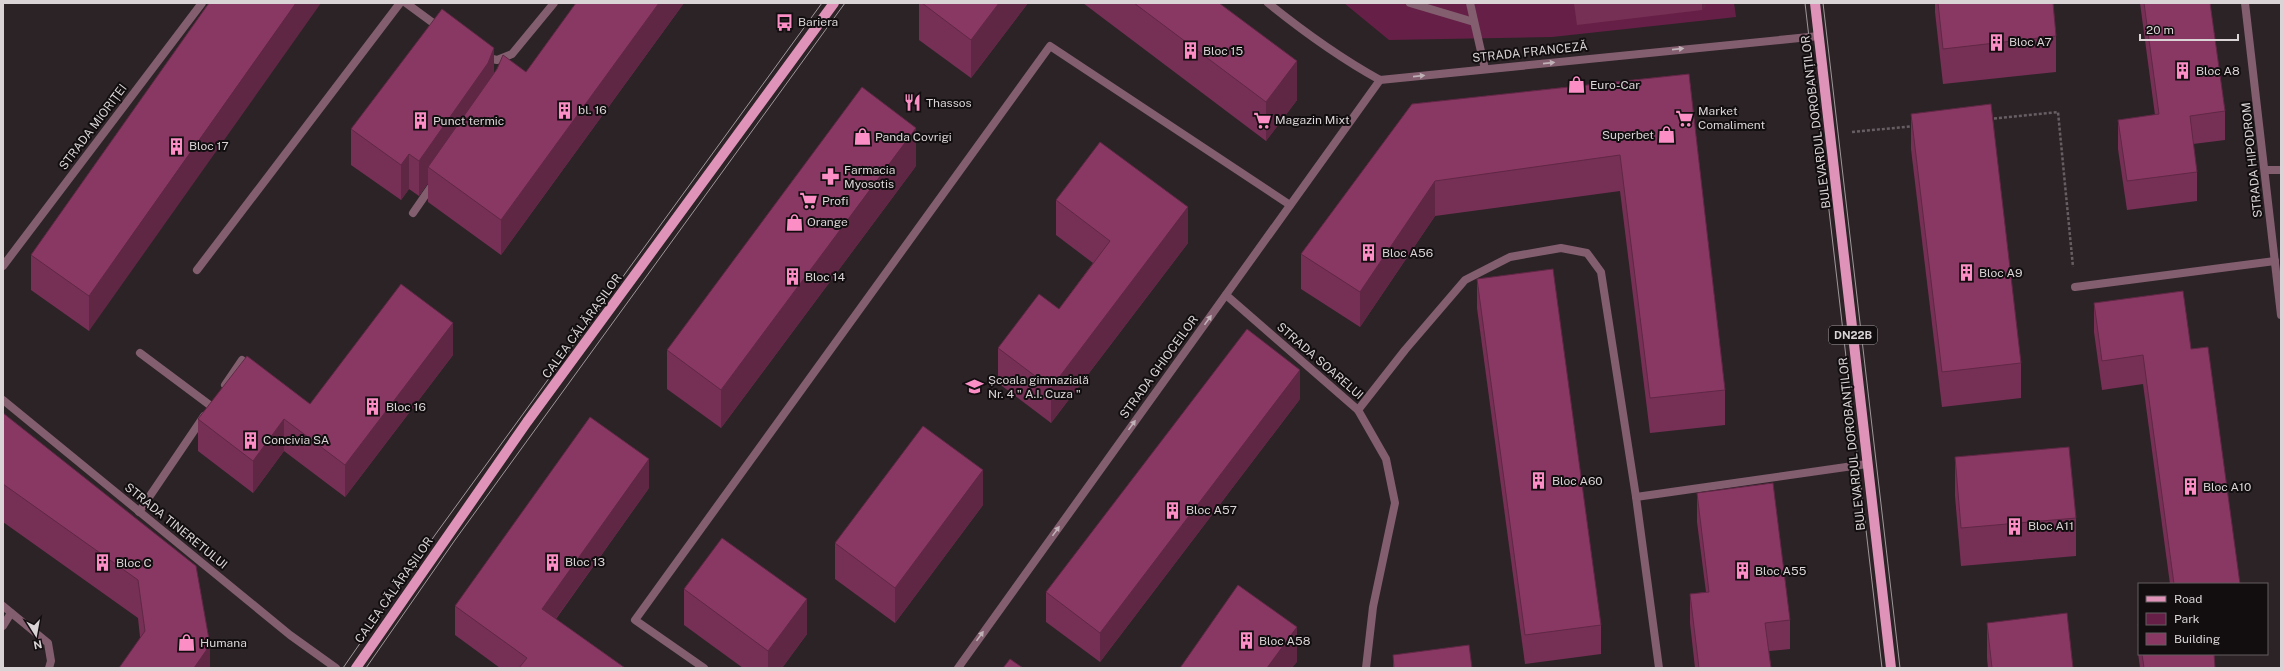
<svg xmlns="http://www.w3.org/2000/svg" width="2284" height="671" font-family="'Public Sans',sans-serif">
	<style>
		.green { fill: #662047 }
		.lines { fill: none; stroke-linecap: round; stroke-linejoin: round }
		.path { stroke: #665e62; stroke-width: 2.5; stroke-dasharray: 3 2; stroke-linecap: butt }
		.service { stroke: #835e6f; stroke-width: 8 }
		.minor { stroke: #835e6f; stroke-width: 8 }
		.primary { stroke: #e093b8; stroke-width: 10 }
		.tram { stroke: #9e979a; stroke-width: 1 }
		.wall { fill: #763055 }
		.shaded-wall { fill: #602745 }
		.building { fill: #893863; stroke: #602745 }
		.oneway { fill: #c0b1b7 }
		.labels { text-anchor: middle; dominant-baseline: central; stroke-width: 4; stroke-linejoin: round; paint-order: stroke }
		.shield { fill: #120e10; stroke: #9e999b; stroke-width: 1 }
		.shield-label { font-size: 11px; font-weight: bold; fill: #dad4d6 }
		.poi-label { font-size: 12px; fill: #dad4d6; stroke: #120e10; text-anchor: start }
		.street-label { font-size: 12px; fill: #dad4d6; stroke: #120e10 }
	</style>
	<rect width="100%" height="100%" fill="#2c2327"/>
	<polygon class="green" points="1344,3 1734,3 1736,17 1552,37 1389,40"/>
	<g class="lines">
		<g class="path">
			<polyline points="1989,119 2058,112 2073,267"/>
			<polyline points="1852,132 1915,126"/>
		</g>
		<g class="service">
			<polyline points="406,3 440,28"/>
			<polyline points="1410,3 1474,22"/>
			<polyline points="1470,3 1485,69"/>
			<polyline points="484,57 497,60 512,54 554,3"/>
			<polyline points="413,213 433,184"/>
			<polyline points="197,270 400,3"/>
			<polyline points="2075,287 2275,261"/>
			<polyline points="140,353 211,406"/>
			<polyline points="225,385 242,360"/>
			<polyline points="139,512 204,416"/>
			<polyline points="704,668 635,620 1050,46 1290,205"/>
		</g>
		<g class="minor">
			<path d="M1268,3c36,29 72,55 112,77l439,-44"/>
			<polyline points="2245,3 2281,315"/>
			<polyline points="2265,170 2281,170"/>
			<polyline points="3,266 202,3"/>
			<polyline points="1226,295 1358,410 1386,459 1395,503 1373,607 1366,668"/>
			<polyline points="3,400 290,635 336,668"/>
			<polyline points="1358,410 1405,350 1465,280 1510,257 1561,248 1587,253 1601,272 1636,497 1659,668"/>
			<polyline points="1636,497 1867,464"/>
			<polyline points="3,606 48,643 51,661 49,668"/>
			<polyline points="3,626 11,613"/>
			<polyline points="958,668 1380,80"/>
		</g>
		<g class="primary">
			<polyline points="1815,3 1891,668"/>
			<polyline points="356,668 527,422 834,3"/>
		</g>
		<g class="tram">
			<polyline points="1805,3 1882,668"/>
			<polyline points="1823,3 1900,668"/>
			<polyline points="343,668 435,535 822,3"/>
			<polyline points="366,668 455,540 845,3"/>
		</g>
	</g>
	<g class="wall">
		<polygon points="209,3 89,331 31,290 31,255"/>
		<polygon points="576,3 684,3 501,255 428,202 428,183 419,196 409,189 401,200 351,165 351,129 494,73 526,72"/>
		<polygon points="919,3 1028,3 971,78 919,40"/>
		<polygon points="1083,3 1219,3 1297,100 1266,141"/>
		<polygon points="1574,3 1707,3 1702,10 1577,25"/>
		<polygon points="1935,3 2053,3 2056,36 2056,72 1943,84 1935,12"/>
		<polygon points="2140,3 2210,3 2225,111 2225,140 2193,144 2197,172 2197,201 2127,210 2118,149 2118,120 2155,115"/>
		<polygon points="1689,74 1725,390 1725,425 1650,433 1620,191 1435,216 1360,327 1301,289 1301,254 1412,104"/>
		<polygon points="1911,114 2021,363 2021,398 1942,407 1911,149"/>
		<polygon points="916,166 721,428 667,389 667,350"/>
		<polygon points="1056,200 1188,243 1051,423 998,383 998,348 1059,309 1093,263 1056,235"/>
		<polygon points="1477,279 1601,625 1601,654 1525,664 1477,308"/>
		<polygon points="2094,303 2191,349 2240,584 2170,584 2143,384 2102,390 2094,332"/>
		<polygon points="453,355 345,497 284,451 253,493 198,451 198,419 310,404"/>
		<polygon points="1300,399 1100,662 1046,622 1046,592"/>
		<polygon points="3,413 210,668 140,637 138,618 3,522"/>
		<polygon points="1955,457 2076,518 2076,556 1961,566 1955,496"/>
		<polygon points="649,488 556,619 625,668 500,668 455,635 455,606"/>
		<polygon points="1697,493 1790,620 1790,649 1769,651 1771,668 1695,668 1690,623 1690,594 1706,592 1697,522"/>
		<polygon points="983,505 895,623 835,579 835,543"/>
		<polygon points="684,589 807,634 782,668 743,668 684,625"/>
		<polygon points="1987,623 2073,668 1988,668 1987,658"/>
		<polygon points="2138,624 2139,624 2139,654 2214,654 2215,668 2140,668 2138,653"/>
		<polygon points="1393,655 1472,668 1393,668"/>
	</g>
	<g class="shaded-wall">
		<polygon points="296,3 321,3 89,331 89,296"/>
		<polygon points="659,3 684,3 501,255 501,220"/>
		<polygon points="999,3 1028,3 971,78 971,40"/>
		<polygon points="1702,3 1707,3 1702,10"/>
		<polygon points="494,48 494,83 428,167 428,183 419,196 419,161"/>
		<polygon points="1297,61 1297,100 1266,141 1266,102"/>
		<polygon points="916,128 916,166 721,428 721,390"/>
		<polygon points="409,154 409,189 401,200 401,165"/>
		<polygon points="1435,181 1435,216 1360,327 1360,292"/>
		<polygon points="1188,207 1188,243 1051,423 1051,388"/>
		<polygon points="453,323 453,355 345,497 345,465"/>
		<polygon points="1300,370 1300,399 1100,662 1100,633"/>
		<polygon points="284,419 284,451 253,493 253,461"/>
		<polygon points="649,459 649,488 542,638 542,609"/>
		<polygon points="983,470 983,505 895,623 895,588"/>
		<polygon points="807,599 807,634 782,668 768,668 768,651"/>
		<polygon points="1297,627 1297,662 1292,668 1267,668"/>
		<polygon points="210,645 210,668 194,668"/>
	</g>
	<g class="building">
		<polygon points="209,3 296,3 89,296 31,255"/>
		<polygon points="576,3 659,3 501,220 428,167 497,69 503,55 526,72"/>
		<polygon points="922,3 999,3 971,40"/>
		<polygon points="1134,3 1219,3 1297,61 1266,102"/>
		<polygon points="1938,3 2053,3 2056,36 1943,49"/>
		<polygon points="2144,3 2210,3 2225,111 2190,116 2197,172 2127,181 2118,120 2159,114"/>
		<polygon points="442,9 494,48 488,63 419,161 409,154 401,165 351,129"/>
		<polygon points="1689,74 1725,390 1650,398 1620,155 1435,181 1360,292 1301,254 1412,104"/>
		<polygon points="862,87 916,128 721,390 667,350"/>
		<polygon points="1991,104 2021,363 1942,372 1911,114"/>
		<polygon points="1100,142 1188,207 1051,388 998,348 1039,294 1059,309 1110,241 1056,200"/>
		<polygon points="1553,269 1601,625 1525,635 1477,279"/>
		<polygon points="401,284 453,323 345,465 284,419 253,461 198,419 247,356 310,404"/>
		<polygon points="2183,291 2191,349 2208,347 2240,584 2174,584 2143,355 2102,361 2094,303"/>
		<polygon points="1247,329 1300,370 1100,633 1046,592"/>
		<polygon points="3,413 196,566 210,645 194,668 119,668 145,631 138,580 3,484"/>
		<polygon points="590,417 649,459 542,609 625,668 519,668 527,658 455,606"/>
		<polygon points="923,426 983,470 895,588 835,543"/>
		<polygon points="2069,447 2076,518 1961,528 1955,457"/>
		<polygon points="1773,483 1790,620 1765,623 1771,668 1699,668 1690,594 1709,592 1697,493"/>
		<polygon points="722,538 807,599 768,651 684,589"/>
		<polygon points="1238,585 1297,627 1267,668 1180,668"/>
		<polygon points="2067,613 2073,668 1992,668 1987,623"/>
		<polygon points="2138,624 2139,624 2139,633"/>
		<polygon points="1469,645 1472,668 1394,668 1393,655"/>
		<polygon points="2142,654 2214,654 2215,668 2144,668"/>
		<polygon points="1010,659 1023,668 1003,668"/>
	</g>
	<defs><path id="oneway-solid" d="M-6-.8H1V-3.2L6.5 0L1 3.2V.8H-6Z"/></defs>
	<g class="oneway">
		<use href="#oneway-solid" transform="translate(1678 49) rotate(-6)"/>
		<use href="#oneway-solid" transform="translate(1549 63) rotate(-6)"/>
		<use href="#oneway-solid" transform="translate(1419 76) rotate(-6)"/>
		<use href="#oneway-solid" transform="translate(1208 320) rotate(-54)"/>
		<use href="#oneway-solid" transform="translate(1132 425) rotate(-54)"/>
		<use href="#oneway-solid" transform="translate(1056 531) rotate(-54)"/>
		<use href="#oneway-solid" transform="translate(980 636) rotate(-54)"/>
	</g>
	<defs>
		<symbol id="bus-bare" viewBox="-9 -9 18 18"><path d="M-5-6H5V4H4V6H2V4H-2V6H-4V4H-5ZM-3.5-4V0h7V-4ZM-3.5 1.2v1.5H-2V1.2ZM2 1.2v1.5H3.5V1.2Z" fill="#fb8fc5" stroke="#120e10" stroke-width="2.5" paint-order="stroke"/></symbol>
		<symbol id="building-bare" viewBox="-9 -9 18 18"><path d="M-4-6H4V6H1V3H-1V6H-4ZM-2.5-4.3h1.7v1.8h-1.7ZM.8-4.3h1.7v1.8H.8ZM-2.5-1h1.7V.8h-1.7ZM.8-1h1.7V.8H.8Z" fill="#fb8fc5" stroke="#120e10" stroke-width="2.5" paint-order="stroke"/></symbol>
		<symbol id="shop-bare" viewBox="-9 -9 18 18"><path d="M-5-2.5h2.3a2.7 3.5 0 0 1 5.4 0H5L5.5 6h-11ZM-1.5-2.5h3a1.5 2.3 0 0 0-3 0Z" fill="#fb8fc5" stroke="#120e10" stroke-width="2.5" paint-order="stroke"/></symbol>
		<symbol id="restaurant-bare" viewBox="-9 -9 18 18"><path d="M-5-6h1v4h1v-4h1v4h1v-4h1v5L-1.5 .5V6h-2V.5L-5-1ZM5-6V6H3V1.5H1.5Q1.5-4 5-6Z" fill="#fb8fc5" stroke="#120e10" stroke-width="2.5" paint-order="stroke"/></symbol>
		<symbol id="supermarket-bare" viewBox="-9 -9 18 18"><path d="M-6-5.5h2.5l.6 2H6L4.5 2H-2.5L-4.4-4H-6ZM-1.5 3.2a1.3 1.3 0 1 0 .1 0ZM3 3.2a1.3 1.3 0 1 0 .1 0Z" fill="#fb8fc5" stroke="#120e10" stroke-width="2.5" paint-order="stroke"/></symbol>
		<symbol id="pharmacy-bare" viewBox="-9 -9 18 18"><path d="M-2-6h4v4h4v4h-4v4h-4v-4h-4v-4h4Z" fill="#fb8fc5" stroke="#120e10" stroke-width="2.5" paint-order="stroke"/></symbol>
		<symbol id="school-bare" viewBox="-9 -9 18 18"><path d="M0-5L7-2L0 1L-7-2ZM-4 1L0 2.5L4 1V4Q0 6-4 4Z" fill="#fb8fc5" stroke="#120e10" stroke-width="2.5" paint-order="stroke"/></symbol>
	</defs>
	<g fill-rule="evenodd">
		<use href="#bus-bare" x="772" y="10" width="25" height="25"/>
		<use href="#building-bare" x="1984" y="30" width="25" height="25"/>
		<use href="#building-bare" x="1178" y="38" width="25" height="25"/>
		<use href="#building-bare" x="2170" y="58" width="25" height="25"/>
		<use href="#shop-bare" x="1564" y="72" width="25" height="25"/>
		<use href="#restaurant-bare" x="900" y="90" width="25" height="25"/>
		<use href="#building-bare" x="552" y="98" width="25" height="25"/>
		<use href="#supermarket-bare" x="1672" y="106" width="25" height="25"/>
		<use href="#supermarket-bare" x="1250" y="108" width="25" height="25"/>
		<use href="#building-bare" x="408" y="108" width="25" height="25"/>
		<use href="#shop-bare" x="1654" y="122" width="25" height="25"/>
		<use href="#shop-bare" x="850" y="124" width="25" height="25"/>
		<use href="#building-bare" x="164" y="134" width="25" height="25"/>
		<use href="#pharmacy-bare" x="818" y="164" width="25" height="25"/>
		<use href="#supermarket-bare" x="796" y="188" width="25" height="25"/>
		<use href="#shop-bare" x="782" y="210" width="25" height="25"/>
		<use href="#building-bare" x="1356" y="240" width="25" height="25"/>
		<use href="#building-bare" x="1954" y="260" width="25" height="25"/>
		<use href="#building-bare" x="780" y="264" width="25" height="25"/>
		<use href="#school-bare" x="962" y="374" width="25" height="25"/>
		<use href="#building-bare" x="360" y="394" width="25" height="25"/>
		<use href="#building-bare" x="238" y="428" width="25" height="25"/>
		<use href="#building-bare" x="1526" y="468" width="25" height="25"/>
		<use href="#building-bare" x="2178" y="474" width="25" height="25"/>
		<use href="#building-bare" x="1160" y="498" width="25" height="25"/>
		<use href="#building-bare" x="2002" y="514" width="25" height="25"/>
		<use href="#building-bare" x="540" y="550" width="25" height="25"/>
		<use href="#building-bare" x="90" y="550" width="25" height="25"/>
		<use href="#building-bare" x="1730" y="558" width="25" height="25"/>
		<use href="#building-bare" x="1234" y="628" width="25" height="25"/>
		<use href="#shop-bare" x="174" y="630" width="25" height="25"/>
	</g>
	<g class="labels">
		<rect class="shield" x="1829" y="326" width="48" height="18" rx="3"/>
		<g class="shield-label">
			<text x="1853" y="335">DN22B</text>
		</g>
		<g class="poi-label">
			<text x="798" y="22">Bariera</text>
			<text x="2009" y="42">Bloc A7</text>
			<text x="1203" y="51">Bloc 15</text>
			<text x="2196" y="71">Bloc A8</text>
			<text x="1590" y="85">Euro-Car</text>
			<text x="926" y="103">Thassos</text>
			<text x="578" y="110">bl. 16</text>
			<text x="1698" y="111">Market<tspan x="1698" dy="14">Comaliment</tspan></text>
			<text x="1275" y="120">Magazin Mixt</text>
			<text x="433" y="121">Punct termic</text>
			<text x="1654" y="135" text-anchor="end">Superbet</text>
			<text x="875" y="137">Panda Covrigi</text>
			<text x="189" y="146">Bloc 17</text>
			<text x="844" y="170">Farmacia<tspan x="844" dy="14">Myosotis</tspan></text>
			<text x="822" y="201">Profi</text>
			<text x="807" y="222">Orange</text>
			<text x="1382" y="253">Bloc A56</text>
			<text x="1979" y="273">Bloc A9</text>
			<text x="805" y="277">Bloc 14</text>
			<text x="988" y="380">Școala gimnazială<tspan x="988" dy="14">Nr. 4 " A.I. Cuza "</tspan></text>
			<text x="386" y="407">Bloc 16</text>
			<text x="263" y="440">Concivia SA</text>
			<text x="1552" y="481">Bloc A60</text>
			<text x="2203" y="487">Bloc A10</text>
			<text x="1186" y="510">Bloc A57</text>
			<text x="2028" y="526">Bloc A11</text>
			<text x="565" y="562">Bloc 13</text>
			<text x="116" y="563">Bloc C</text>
			<text x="1755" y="571">Bloc A55</text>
			<text x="1259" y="641">Bloc A58</text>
			<text x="200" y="643">Humana</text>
		</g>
		<g class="street-label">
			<text transform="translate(1530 52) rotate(-6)">STRADA FRANCEZĂ</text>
			<text transform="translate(1816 122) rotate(-97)">BULEVARDUL DOROBANȚILOR</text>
			<text transform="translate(93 127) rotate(-53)">STRADA MIORIȚEI</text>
			<text transform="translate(2252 160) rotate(-96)">STRADA HIPODROM</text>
			<text transform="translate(582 326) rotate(-54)">CALEA CĂLĂRAȘILOR</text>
			<text transform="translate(1320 361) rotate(41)">STRADA SOARELUI</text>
			<text transform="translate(1159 367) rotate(-54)">STRADA GHIOCEILOR</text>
			<text transform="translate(1852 444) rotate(-96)">BULEVARDUL DOROBANȚILOR</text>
			<text transform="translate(176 526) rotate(39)">STRADA TINERETULUI</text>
			<text transform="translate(394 590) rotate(-55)">CALEA CĂLĂRAȘILOR</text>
		</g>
	</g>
	<rect width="2284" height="671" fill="none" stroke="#dad4d6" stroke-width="8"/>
	<rect x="2138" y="583" width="130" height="72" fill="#120e10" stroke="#625d5f"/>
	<rect x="2146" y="596" width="20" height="6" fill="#e093b8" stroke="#625d5f"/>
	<text x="2174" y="603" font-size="12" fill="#dad4d6">Road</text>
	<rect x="2146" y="613" width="20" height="12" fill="#662047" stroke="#625d5f"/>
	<text x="2174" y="623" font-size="12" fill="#dad4d6">Park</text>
	<rect x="2146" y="633" width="20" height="12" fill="#893863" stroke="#625d5f"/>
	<text x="2174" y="643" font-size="12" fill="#dad4d6">Building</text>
	<g transform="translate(36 635) rotate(169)" stroke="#120e10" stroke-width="3" paint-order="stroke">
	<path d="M0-3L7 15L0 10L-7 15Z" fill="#dad4d6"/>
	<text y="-6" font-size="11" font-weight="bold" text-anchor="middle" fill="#dad4d6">N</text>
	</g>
	<path d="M2140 34v6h98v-6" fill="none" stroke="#dad4d6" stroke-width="2"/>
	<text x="2146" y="34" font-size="12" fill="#dad4d6" stroke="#120e10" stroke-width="3" paint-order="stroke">20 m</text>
</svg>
